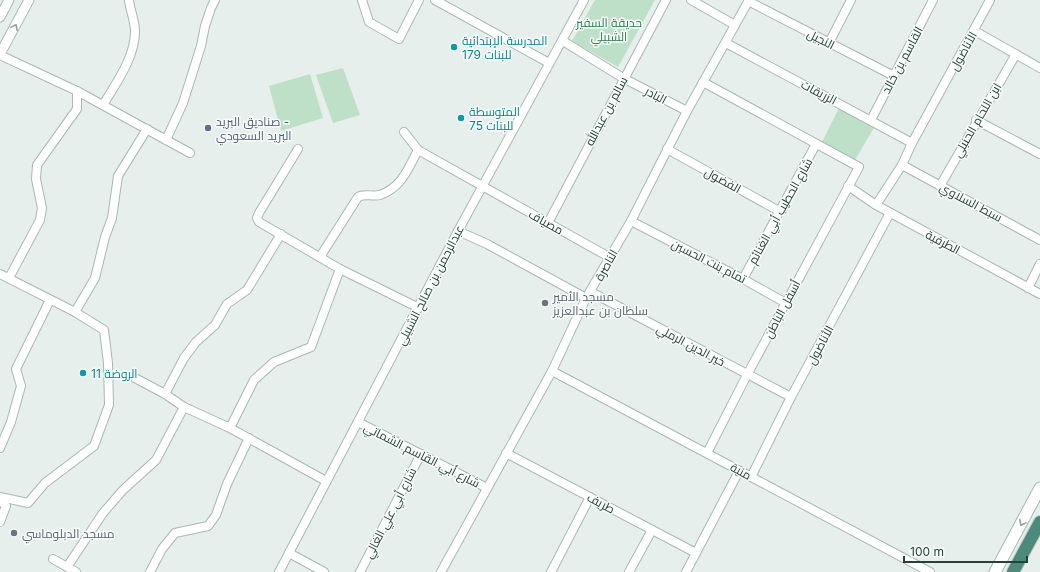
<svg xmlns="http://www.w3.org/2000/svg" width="1040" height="572" font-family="Inter,Cairo,sans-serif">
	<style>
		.green { fill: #bfe0c8 }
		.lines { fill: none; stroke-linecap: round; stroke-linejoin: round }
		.minor-casing { stroke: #a8b8b2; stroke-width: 10 }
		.tertiary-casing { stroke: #a8b8b2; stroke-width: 11 }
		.secondary-casing { stroke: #a4bbb3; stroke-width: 13 }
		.trunk-casing { stroke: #c2cac8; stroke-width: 14 }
		.minor { stroke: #fff; stroke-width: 8 }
		.tertiary { stroke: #fff; stroke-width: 9 }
		.secondary { stroke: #fff; stroke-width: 11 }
		.trunk { stroke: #4c8a7c; stroke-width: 12 }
		.oneway { stroke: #92a09c }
		.culture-dot { fill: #0f9aa8; stroke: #f7fbf9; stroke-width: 1.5 }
		.service-dot { fill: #5c6f8a; stroke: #f7fbf9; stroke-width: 1.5 }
		.worship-dot { fill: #6b7280; stroke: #f7fbf9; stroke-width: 1.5 }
		.labels { text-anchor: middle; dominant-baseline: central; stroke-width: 3; stroke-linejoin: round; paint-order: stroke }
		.park-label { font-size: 12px; fill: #2d7a4b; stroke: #f7fbf9 }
		.street-label { font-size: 12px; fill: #24423a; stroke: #f7fbf9 }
		.culture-label { font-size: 12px; fill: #0d838f; stroke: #f7fbf9; text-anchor: start }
		.service-label { font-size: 12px; fill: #4e5e75; stroke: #f7fbf9; text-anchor: start }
		.worship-label { font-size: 12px; fill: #5b616d; stroke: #f7fbf9; text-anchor: start }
	</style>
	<rect width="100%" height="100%" fill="#e6efeb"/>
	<g class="green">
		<polygon points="595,0 655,0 618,67 572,41"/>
		<polygon points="343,68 360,115 333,123 316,75"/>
		<polygon points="310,74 323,118 281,131 269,86"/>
		<polygon points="839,108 875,126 855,160 822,142"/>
	</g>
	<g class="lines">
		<defs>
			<g id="minor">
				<polyline points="362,0 369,22 399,39 419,0"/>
				<polyline points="435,0 549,63"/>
				<polyline points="691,0 735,25"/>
				<polyline points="748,1 894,76"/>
				<polyline points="975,31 1040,68"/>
				<polyline points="563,41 623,78 687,111"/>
				<polyline points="726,43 912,143"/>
				<polyline points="829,43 851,0"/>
				<polyline points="0,55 77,91 190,153"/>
				<polyline points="703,82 859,167 747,375 707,453"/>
				<path d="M103,105c13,-22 32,-47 32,-74 0,-10 -5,-21 -6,-31"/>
				<polyline points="871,120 933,0"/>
				<polyline points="976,120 1040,154"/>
				<polyline points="404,132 418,150 609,257"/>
				<polyline points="166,140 183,103 201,46 205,26 211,8 215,0"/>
				<polyline points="298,149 259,213 257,218 259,222 340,269 419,308"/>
				<polyline points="667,149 779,211"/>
				<polyline points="902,165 1040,240"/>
				<polyline points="848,186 876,205 1040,294"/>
				<polyline points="940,186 1016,54"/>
				<polyline points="876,205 902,165 912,143 990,0"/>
				<polyline points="631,221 743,279 786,303"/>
				<polyline points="548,223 666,0"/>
				<polyline points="458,231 487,244 586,298"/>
				<path d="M320,257l38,-60c7,-4 14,0 22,-2 22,-8 28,-26 38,-45"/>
				<polyline points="0,274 75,312 104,330 108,363 109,405 94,446 45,483 28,503 0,497"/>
				<polyline points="9,278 40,220 42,208 36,179 37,165 77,109 77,91"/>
				<polyline points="743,279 816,144"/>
				<polyline points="1028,288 1040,264"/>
				<polyline points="591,292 791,397"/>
				<polyline points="75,312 95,278 105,237 112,218 118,176 147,129"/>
				<polyline points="552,371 930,572"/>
				<polyline points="135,378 165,394 184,407 230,428 326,481"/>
				<polyline points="165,394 184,358 196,342 215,325 227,304 247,290 281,234"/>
				<polyline points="358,422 487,488"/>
				<polyline points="230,428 254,380 274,362 311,347 340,269"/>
				<polyline points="0,448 11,422 21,386 16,369 50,300"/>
				<polyline points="506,453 696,553"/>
				<polyline points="751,477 791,397 890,213"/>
				<polyline points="0,500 6,506 0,522"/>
				<polyline points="289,553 324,572"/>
				<polyline points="53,559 76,572"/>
				<polyline points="67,567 103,513 123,490 156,460 184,407"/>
				<polyline points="150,572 162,549 175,533 208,526 216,515 227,484 249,438"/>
				<polyline points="279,572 458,231 584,0"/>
				<polyline points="360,572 421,454"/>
				<polyline points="441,572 552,371 586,298 631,221 687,111 749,0"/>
				<polyline points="551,572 590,497"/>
				<polyline points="629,572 652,530"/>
				<polyline points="686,572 739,471"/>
			</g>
			<g id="tertiary">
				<polyline points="0,17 9,0"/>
				<polyline points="0,54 29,0"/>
			</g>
			<polyline id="secondary" points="995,572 1040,488"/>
			<polyline id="trunk" points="1013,572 1040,522"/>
		</defs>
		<use href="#minor" class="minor-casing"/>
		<use href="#tertiary" class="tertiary-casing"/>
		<use href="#secondary" class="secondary-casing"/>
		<use href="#trunk" class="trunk-casing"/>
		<use href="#minor" class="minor"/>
		<use href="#tertiary" class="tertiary"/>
		<use href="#secondary" class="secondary"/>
		<use href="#trunk" class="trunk"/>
	</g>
	<defs><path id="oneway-chevron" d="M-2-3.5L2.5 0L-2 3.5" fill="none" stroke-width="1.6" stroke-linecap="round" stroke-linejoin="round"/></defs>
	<g class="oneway">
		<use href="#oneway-chevron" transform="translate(15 27) rotate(-62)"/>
		<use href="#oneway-chevron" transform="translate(1022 523) rotate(118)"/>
	</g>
	<g class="culture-dot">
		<circle cx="454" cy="47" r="4"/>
		<circle cx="461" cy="118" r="4"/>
		<circle cx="83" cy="373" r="4"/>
	</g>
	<circle class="service-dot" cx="208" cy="128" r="4"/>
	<g class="worship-dot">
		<circle cx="545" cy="303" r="4"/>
		<circle cx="14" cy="533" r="4"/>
	</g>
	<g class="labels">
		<g class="park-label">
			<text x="609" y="22">حديقة السفير<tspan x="609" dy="14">الشبيلي</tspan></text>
		</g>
		<g class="street-label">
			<text transform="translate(821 39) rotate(27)">النجيل</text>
			<text transform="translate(963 51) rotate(-61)">الأناضول</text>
			<text transform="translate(902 60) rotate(-62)">القاسم بن خالد</text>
			<text transform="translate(819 92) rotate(28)">الزريقات</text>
			<text transform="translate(656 95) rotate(28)">البادر</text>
			<text transform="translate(606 111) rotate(-62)">سالم بن عبدالله</text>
			<text transform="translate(977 120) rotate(-60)">ابن اللحام الحنبلي</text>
			<text transform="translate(723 180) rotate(29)">الفضول</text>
			<text transform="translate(971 202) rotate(28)">سبط السلاوي</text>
			<text transform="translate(780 211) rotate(-61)">شارع الحطيب أبي الغنائم</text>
			<text transform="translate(546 222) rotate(29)">مصياف</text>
			<text transform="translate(943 242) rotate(28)">الطرفية</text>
			<text transform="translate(709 261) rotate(27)">تمام بنت الحسين</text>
			<text transform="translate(606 265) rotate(-61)">الناصرة</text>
			<text transform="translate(430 285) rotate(-63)">عبدالرحمن بن صالح الشبيلي</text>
			<text transform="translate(782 309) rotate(-62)">أسفل الباطن</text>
			<text transform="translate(691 345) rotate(28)">خير الدين الرملي</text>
			<text transform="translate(820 345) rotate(-62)">الأناضول</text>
			<text transform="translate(422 455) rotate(27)">شارع أبي القاسم الشماتي</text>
			<text transform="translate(741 471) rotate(29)">منية</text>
			<text transform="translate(601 503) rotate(28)">طريف</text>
			<text transform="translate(390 513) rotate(-63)">شارع أبي علي الغالي</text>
		</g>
		<g class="culture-label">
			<text x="462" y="40">المدرسة الإبتدائية<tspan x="462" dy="14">179 للبنات</tspan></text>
			<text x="469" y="111">المتوسطة<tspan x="469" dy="14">75 للبنات</tspan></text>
			<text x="91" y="373">الروضة 11</text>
		</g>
		<g class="service-label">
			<text x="216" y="121">صناديق البريد -<tspan x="216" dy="14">البريد السعودي</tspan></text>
		</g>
		<g class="worship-label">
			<text x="553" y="296">ٍمسجد الأمير<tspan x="553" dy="14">سلطان بن عبدالعزيز</tspan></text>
			<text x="22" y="533">مسجد الدبلوماسي</text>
		</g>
	</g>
	<path d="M904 556v6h123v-6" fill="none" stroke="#24423a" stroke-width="2"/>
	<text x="910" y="556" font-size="12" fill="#24423a" stroke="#f7fbf9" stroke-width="3" paint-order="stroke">100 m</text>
</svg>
